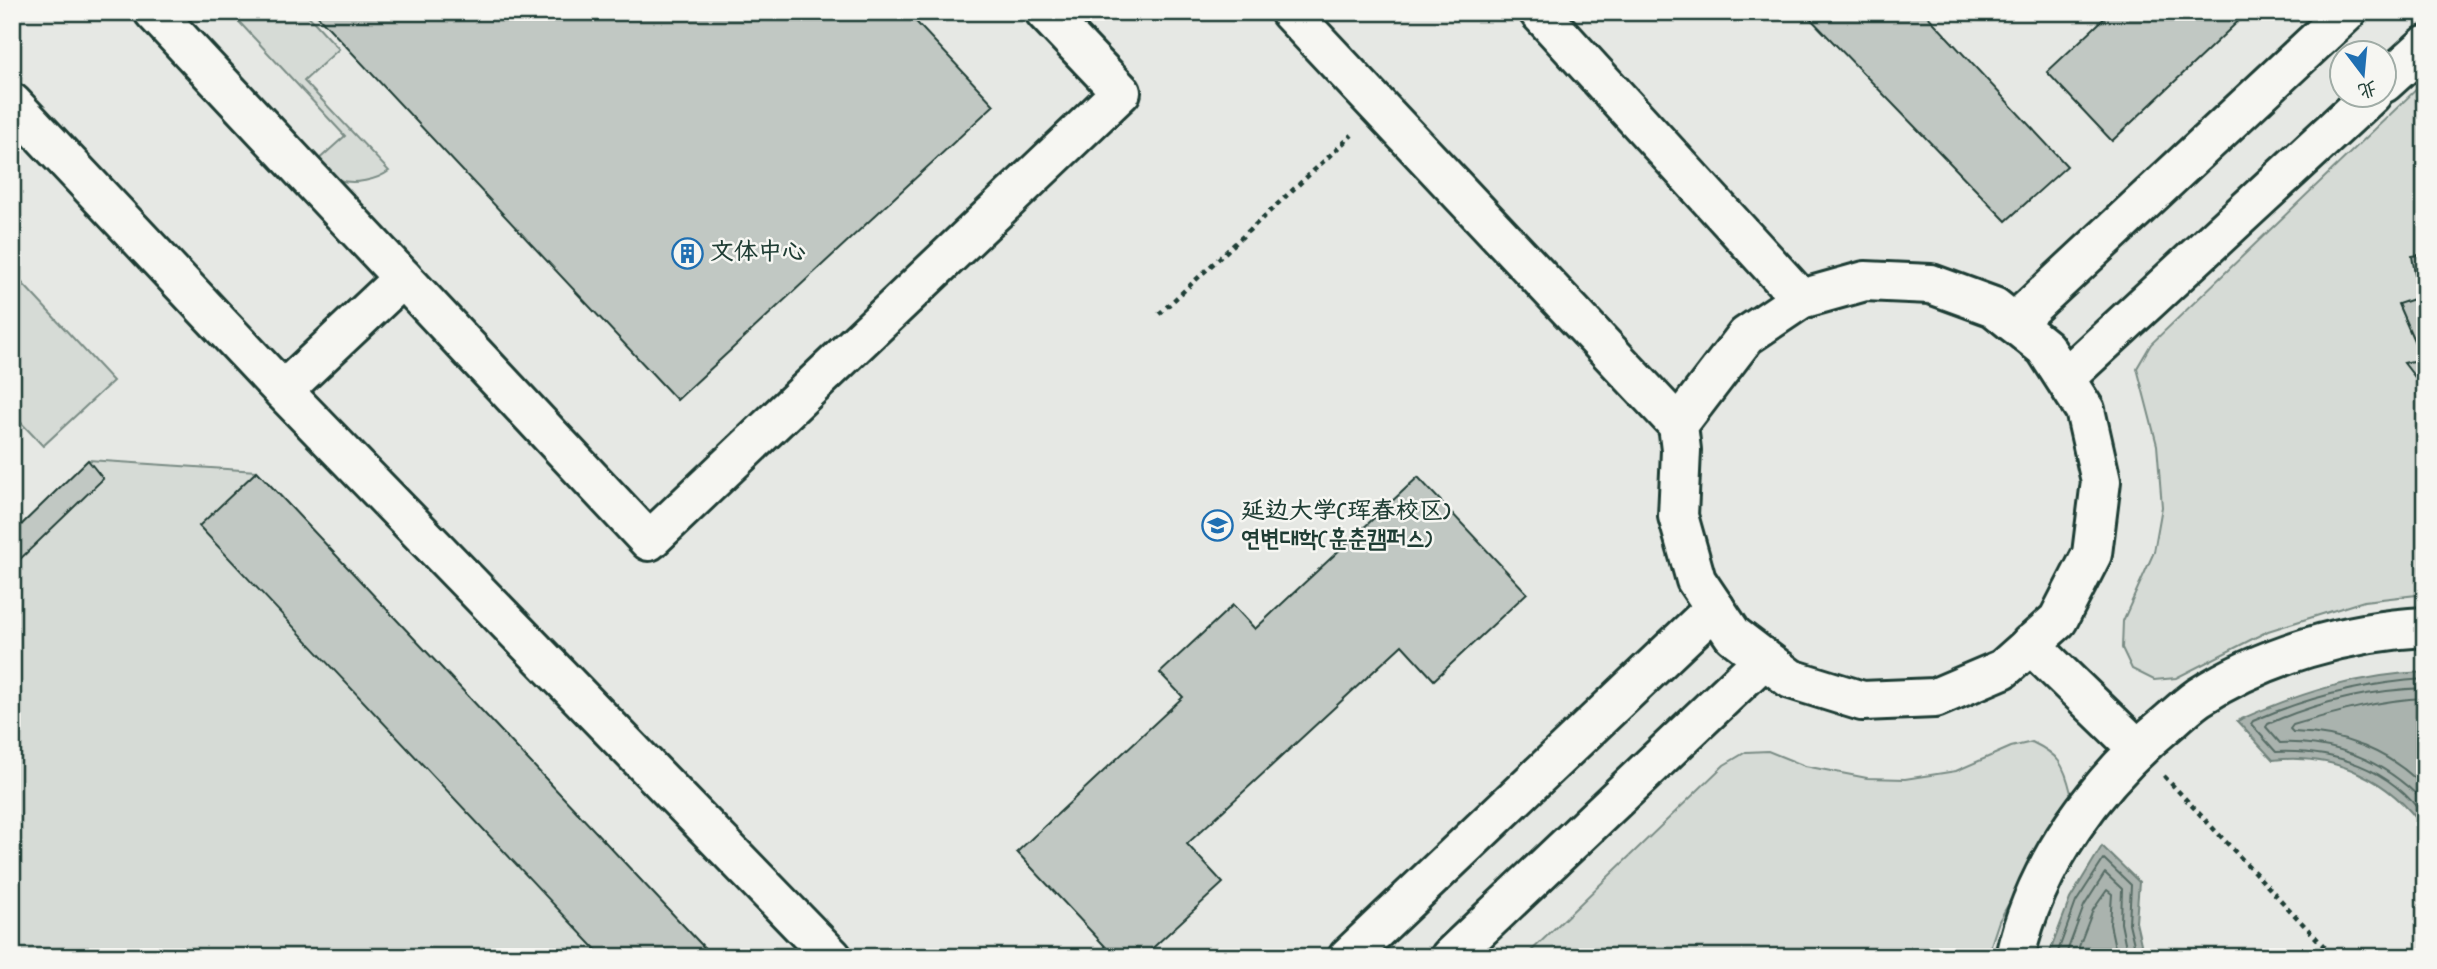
<svg xmlns="http://www.w3.org/2000/svg" width="2437" height="969" font-family="'Indie Flower','LXGW WenKai TC','Poor Story',sans-serif">
	<style>
		.built { fill: #e6e8e4; fill-rule: evenodd }
		.green { fill: #d6dbd6; stroke: #7a8c85; stroke-width: 2 }
		.water { fill: #aab3ae; stroke: #72847d; stroke-width: 2 }
		.lines { fill: none; stroke-linecap: round; stroke-linejoin: round }
		.shore { stroke: #576c65; stroke-width: 2 }
		.building { fill: #c1c8c3; stroke: #1f3d34; stroke-width: 2 }
		.minor-casing { stroke: #1f3d34; stroke-width: 44 }
		.path { stroke: #1f3d34; stroke-width: 4.5; stroke-dasharray: 5 5; stroke-linecap: butt }
		.minor { stroke: #f6f6f2; stroke-width: 38 }
		.labels { text-anchor: middle; dominant-baseline: central; stroke-width: 5; stroke-linejoin: round; paint-order: stroke }
		.poi-label { font-size: 24px; font-weight: bold; fill: #1f3d34; stroke: #f6f6f2; text-anchor: start }
	</style>
	<rect width="100%" height="100%" fill="#f6f6f2"/>
	<filter id="ink" filterUnits="userSpaceOnUse"><feTurbulence type="fractalNoise" baseFrequency=".0143" numOctaves="2"/><feDisplacementMap in="SourceGraphic" scale="14" xChannelSelector="R" yChannelSelector="G"/><feConvolveMatrix kernelMatrix="1 2 1 2 8 2 1 2 1" color-interpolation-filters="sRGB"/></filter>
	<g filter="url(#ink)">
		<path class="built" d="M12,12h2413v945h-2413zM2342,52h42v42h-42z"/>
		<g class="green">
			<path d="M230,12h75l34,37 -35,32 85,90c-12,9 -35,14 -50,9 -8,-3 -16,-12 -23,-18l29,-26z"/>
			<polygon points="2425,81 2425,594 2364,601 2268,631 2176,678 2154,680 2132,669 2122,648 2123,621 2154,552 2162,507 2157,445 2137,368 2151,344"/>
			<polygon points="12,272 113,381 43,446 12,413"/>
			<polygon points="88,460 257,471 713,957 12,957 12,534"/>
			<path d="M2032,742c27,13 32,22 39,51l-72,128 -12,36h-462l199,-192 22,-13 22,-1 37,15 62,12 38,1 51,-8 55,-24z"/>
		</g>
		<g class="water">
			<path d="M2425,672v158c-35,-51 -90,-77 -152,-70l-36,-39c60,-27 121,-47 188,-49z"/>
			<polygon points="2102,846 2139,882 2136,922 2144,957 2048,957 2070,899"/>
		</g>
		<g class="lines">
			<g class="shore">
				<path d="M2425,679c-60,4 -117,18 -172,42l-2,3 25,28c58,-2 114,15 149,66"/>
				<path d="M2425,688c-54,2 -108,14 -157,36l-2,3 14,16c57,-2 105,18 145,60"/>
				<path d="M2425,698c-46,2 -88,14 -132,27l-3,4 3,3c49,1 97,19 132,56"/>
				<polyline points="2056,957 2076,902 2104,859 2131,885 2129,923 2137,957"/>
				<polyline points="2065,957 2084,906 2105,873 2122,889 2121,923 2128,957"/>
				<polyline points="2075,957 2093,910 2107,890 2112,894 2110,924 2117,957"/>
			</g>
		</g>
		<g class="building">
			<polygon points="314,12 907,12 994,105 677,400"/>
			<polygon points="1804,12 1924,12 2067,166 2006,221"/>
			<polygon points="2111,12 2248,12 2112,141 2047,72"/>
			<polygon points="2425,254 2425,390 2404,363 2422,359 2398,304 2419,297 2412,256"/>
			<polygon points="88,460 103,479 12,567 12,534"/>
			<polygon points="257,471 713,957 603,957 199,526"/>
			<polygon points="1418,477 1527,593 1434,680 1402,645 1187,844 1223,883 1143,957 1115,957 1017,852 1183,697 1160,673 1233,605 1255,629"/>
		</g>
		<g class="lines">
			<defs>
				<g id="minor">
					<polyline points="154,12 649,541 1121,92 1045,12"/>
					<polyline points="1290,12 1678,425"/>
					<polyline points="1539,12 1801,299"/>
					<polyline points="2384,83 2425,46"/>
					<polyline points="12,103 283,391 832,957"/>
					<polygon points="1865,281 1931,284 1994,307 2045,348 2085,410 2101,481 2092,554 2058,620 2003,669 1935,698 1862,701 1791,679 1733,635 1696,580 1678,516 1681,450 1678,425 1746,336 1801,299"/>
					<polyline points="2014,323 2347,12"/>
					<polyline points="2065,378 2372,94"/>
					<polyline points="283,391 403,278"/>
					<polyline points="2030,644 2137,748"/>
					<polyline points="1348,957 1715,608"/>
					<polyline points="1450,957 1764,659"/>
					<path d="M2015,957c20,-93 83,-177 155,-236 9,-8 19,-17 29,-24 65,-42 148,-66 226,-70"/>
				</g>
			</defs>
			<use href="#minor" class="minor-casing"/>
			<g class="path">
				<polyline points="1159,314 1352,135"/>
				<polyline points="2164,776 2334,957"/>
			</g>
			<use href="#minor" class="minor"/>
		</g>
	</g>
	<defs>
		<symbol id="building-ring" viewBox="-11 -11 22 22"><circle r="9.5" fill="#f6f6f2" stroke="#1f6fb2" stroke-width="1.5"/><path d="M-4-6H4V6H1V3H-1V6H-4ZM-2.5-4.3h1.7v1.8h-1.7ZM.8-4.3h1.7v1.8H.8ZM-2.5-1h1.7V.8h-1.7ZM.8-1h1.7V.8H.8Z" fill="#1f6fb2"/></symbol>
		<symbol id="university-ring" viewBox="-11 -11 22 22"><circle r="9.5" fill="#f6f6f2" stroke="#1f6fb2" stroke-width="1.5"/><path d="M0-5L7-2L0 1L-7-2ZM-4 1L0 2.5L4 1V4Q0 6-4 4Z" fill="#1f6fb2"/></symbol>
	</defs>
	<g fill-rule="evenodd">
		<use href="#building-ring" x="670" y="236" width="35" height="35"/>
		<use href="#university-ring" x="1200" y="508" width="35" height="35"/>
	</g>
	<g class="labels">
		<g class="poi-label">
			<text x="710" y="253">文体中心</text>
			<text x="1241" y="512">延边大学(珲春校区)<tspan x="1241" dy="28">연변대학(훈춘캠퍼스)</tspan></text>
		</g>
	</g>
	<rect width="2437" height="969" fill="none" stroke="#f6f6f2" stroke-width="42"/>
	<rect x="21" y="21" width="2395" height="927" fill="none" stroke="#1f3d34" stroke-width="2.5" filter="url(#ink)"/>
	<g transform="translate(2363 74) rotate(164)"><circle r="33" fill="#f6f6f2" stroke="#a0aca6" stroke-width="2"/>
	<path d="M0-5L12 26L0 18L-12 26Z" fill="#1f6fb2"/>
	<text y="-10" font-size="19" font-weight="bold" text-anchor="middle" fill="#1f3d34">北</text>
	</g>
</svg>
